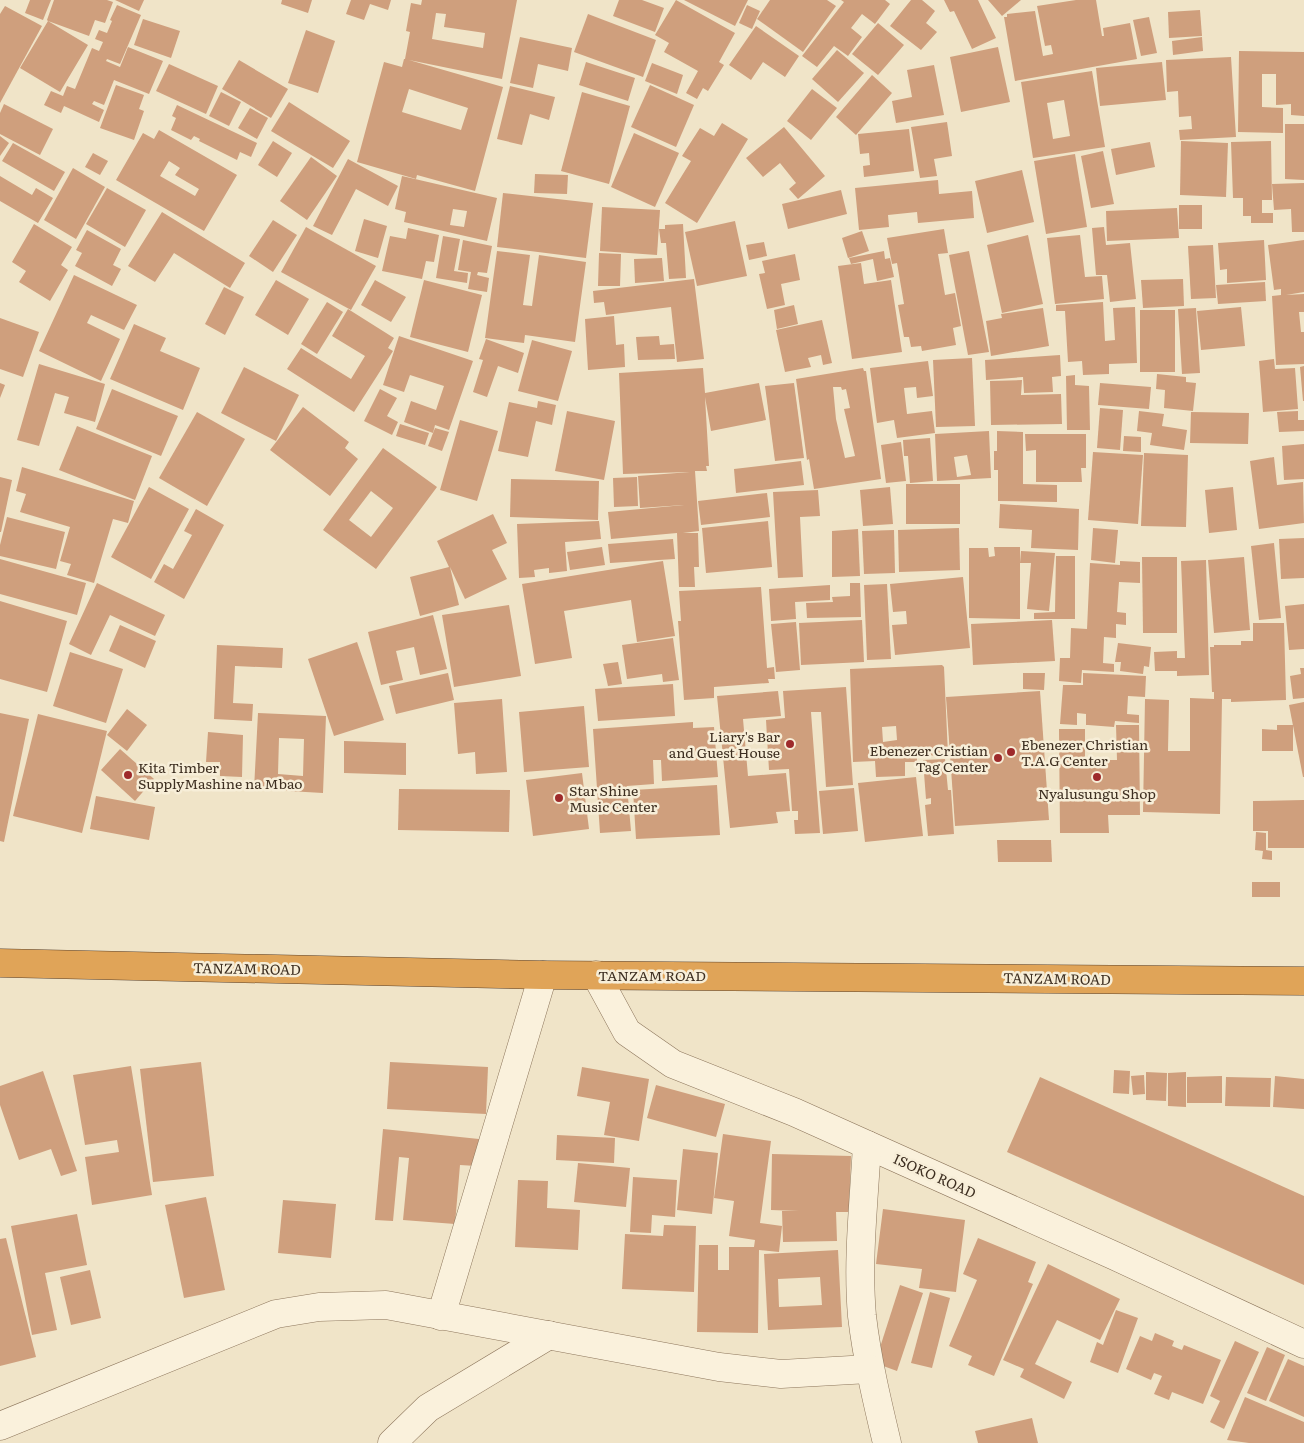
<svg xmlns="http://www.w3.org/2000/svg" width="1304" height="1443" font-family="Literata,serif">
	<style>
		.building { fill: #cf9f7d; fill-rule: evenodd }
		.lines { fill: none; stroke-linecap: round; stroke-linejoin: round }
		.minor-casing { stroke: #8d765c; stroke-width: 29 }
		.highway-casing { stroke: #5b4430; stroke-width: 29 }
		.minor { stroke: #faf1dc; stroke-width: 28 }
		.highway { stroke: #e0a458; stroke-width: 28 }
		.poi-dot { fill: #9e2a2b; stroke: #f7eed8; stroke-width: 2 }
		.labels { text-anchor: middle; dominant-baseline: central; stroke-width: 5; stroke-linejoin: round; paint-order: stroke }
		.poi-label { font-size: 14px; fill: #3d2e20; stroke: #f7eed8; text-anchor: start }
		.street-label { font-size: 14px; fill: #3d2e20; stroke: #f7eed8 }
	</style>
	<rect width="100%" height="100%" fill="#f0e4c8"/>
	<g class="building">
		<polygon points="30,0 51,0 43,20 25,13"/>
		<polygon points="54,0 107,0 113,2 105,23 95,20 89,36 48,21 88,45 60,92 20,68 48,21 47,20"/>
		<polygon points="115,0 144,0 139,11"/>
		<polygon points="282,0 312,0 308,13 281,4"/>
		<polygon points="351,0 391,0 388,10 370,4 364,20 346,14"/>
		<path d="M422,0h95l-15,79 -93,-19 94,27 -28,104 -58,-16 -1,4 -59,-17 27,-100 18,5 2,-8h1l5,-27 -4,-1 5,-28 10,2zM436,13l10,1 -2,13 41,6 -2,15 -51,-9zM409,89l59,19 -7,22 -59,-18z"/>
		<polygon points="619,0 642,0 664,8 655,32 613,16"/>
		<polygon points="676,0 735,33 719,62 724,65 708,91 703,88 697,99 686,93 698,71 664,52 669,43 655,35"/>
		<polygon points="684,0 748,0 735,26"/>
		<polygon points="770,0 827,0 836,6 803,52 757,19"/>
		<polygon points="841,0 885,0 890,4 875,24 862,14 851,28 862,37 848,56 834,46 817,67 802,56 844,2"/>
		<polygon points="911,0 922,0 935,11 926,23 937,32 921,50 890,26"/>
		<polygon points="944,0 978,0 996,38 972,49 954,11 950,12"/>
		<polygon points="988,0 1021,0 1002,16"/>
		<polygon points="1076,0 1096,0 1102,36 1104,36 1103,28 1130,23 1137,59 1015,81 1004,17 1007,17 1007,14 1035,11 1043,56 1053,54 1051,45 1045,46 1037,6"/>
		<polygon points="117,5 141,15 120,64 107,59 106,61 120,67 128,47 163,61 149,94 114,80 104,105 94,101 92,104 104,110 99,122 64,106 61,113 44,105 51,91 63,96 67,86 75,89 92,48 99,51 103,42 95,39 99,30 107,33 112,21 110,20"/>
		<polygon points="747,5 760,11 752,29 739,23"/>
		<polygon points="5,6 42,26 0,103 0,14"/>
		<polygon points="1200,10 1202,36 1169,38 1168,12"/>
		<polygon points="588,14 656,40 643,77 574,52"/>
		<polygon points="1149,17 1157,53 1141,56 1133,20"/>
		<polygon points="143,19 180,31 171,58 134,45"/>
		<polygon points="878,23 904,45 878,75 852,54"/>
		<polygon points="756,26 799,56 785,77 763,62 751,80 729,65"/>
		<polygon points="306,30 335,41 318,93 288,83"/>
		<polygon points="520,37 572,48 568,71 538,64 533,88 510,83"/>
		<polygon points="1202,37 1203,51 1173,55 1172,41"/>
		<polygon points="998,47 1010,102 961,112 950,57"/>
		<polygon points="837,50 864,73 838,102 812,79"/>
		<polygon points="1239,51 1304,52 1304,116 1291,115 1291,104 1276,105 1276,74 1262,74 1262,107 1283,108 1283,133 1238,132"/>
		<polygon points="1231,57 1236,137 1180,140 1179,130 1192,129 1191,116 1179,117 1178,91 1167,92 1166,60"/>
		<polygon points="239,60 288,89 271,118 222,89"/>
		<polygon points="586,62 635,78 628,101 579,85"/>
		<polygon points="1162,62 1166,100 1100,106 1096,68"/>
		<polygon points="652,63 683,75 677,94 645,81"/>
		<polygon points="169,64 218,86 206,114 156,91"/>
		<polygon points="934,65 944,115 896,123 892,101 912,97 907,70"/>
		<path d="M1092,71l13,76 -72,11 -12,-76zM1064,100l6,36 -17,3 -6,-36z"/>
		<polygon points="872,75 892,93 856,135 836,117"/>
		<polygon points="116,85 144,95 139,109 144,111 134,140 100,128"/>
		<polygon points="650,85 694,105 676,147 631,127"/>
		<polygon points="510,86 555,97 549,120 530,114 522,145 497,139"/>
		<polygon points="812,89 837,108 811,140 787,121"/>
		<polygon points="221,92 241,102 229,126 209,116"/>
		<polygon points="582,92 630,106 609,184 561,171"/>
		<polygon points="289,102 350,141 333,168 271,131"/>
		<polygon points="4,104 53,129 40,155 0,134 0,113"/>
		<polygon points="177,105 257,143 251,157 240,152 237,160 199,141 200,139 194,136 191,140 171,130 176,118 172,116"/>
		<polygon points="250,108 268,118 257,139 238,128"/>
		<polygon points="947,122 952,156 934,159 937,176 920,178 911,127"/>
		<polygon points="722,123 748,139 697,223 665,203 691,161 682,156 700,128 714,136"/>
		<polygon points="1285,124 1304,124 1304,180 1285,179"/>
		<polygon points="784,127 825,176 798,199 789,189 796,183 780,163 763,177 746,158"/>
		<polygon points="909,129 914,171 864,177 863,166 870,165 869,153 860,154 858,134"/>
		<path d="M159,130l78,45 -33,56 -88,-51 27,-47 11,6zM169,161l11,7 -5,7 24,14 -4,7 -35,-20z"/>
		<polygon points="634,133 679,153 655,207 611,187"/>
		<polygon points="0,136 9,143 0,156"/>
		<polygon points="273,141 292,153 277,177 258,165"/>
		<polygon points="1181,141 1228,143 1226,197 1180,195"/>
		<polygon points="1271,141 1272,200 1262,200 1262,213 1273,213 1273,223 1251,223 1251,216 1243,216 1243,198 1233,198 1231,142"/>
		<polygon points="1150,142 1155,167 1116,175 1111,149"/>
		<polygon points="13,143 65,172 54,191 2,161"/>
		<polygon points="1103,151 1114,204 1091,208 1081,156"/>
		<polygon points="93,153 108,161 100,175 85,167"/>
		<polygon points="1075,154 1087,227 1046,234 1034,161"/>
		<polygon points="311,157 337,176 307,220 280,201"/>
		<polygon points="348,159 398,186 388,206 356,189 332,235 313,226"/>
		<polygon points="73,168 105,187 76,239 44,220"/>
		<polygon points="1022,170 1034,222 987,233 975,181"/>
		<polygon points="535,174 568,175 567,194 534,193"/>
		<polygon points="0,176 32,195 36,188 53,198 38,223 0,201"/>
		<path d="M402,176l95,22 -10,43 -83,-19 2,-10 -11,-3zM453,209l14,2 -3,16 -14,-2z"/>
		<polygon points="938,180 939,194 972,191 974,218 918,223 917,212 888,215 889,227 859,230 855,188"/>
		<polygon points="1304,183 1304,232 1292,232 1291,209 1274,210 1272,184"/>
		<polygon points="107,188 146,210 125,247 86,224"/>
		<polygon points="841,190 847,214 788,229 782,204"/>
		<polygon points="503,193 593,203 586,258 497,247"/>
		<rect x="1179" y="205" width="23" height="24"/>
		<polygon points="602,207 660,210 657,255 600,251"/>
		<polygon points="1177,208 1179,238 1107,241 1106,211"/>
		<polygon points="162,212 245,263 230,288 174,253 155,282 128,266"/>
		<polygon points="364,219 387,226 378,258 355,251"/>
		<polygon points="273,220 297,235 273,272 249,256"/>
		<polygon points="735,221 747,276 697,286 685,232"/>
		<polygon points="34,224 72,247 61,265 68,270 50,301 19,282 26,271 12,262"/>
		<polygon points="683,224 686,278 669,279 666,243 661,243 659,229 665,229 665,225"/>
		<polygon points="306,227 376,266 351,310 281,272"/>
		<polygon points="1104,227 1106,245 1130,243 1136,299 1110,302 1107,275 1096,275 1092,228"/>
		<polygon points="408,228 439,235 434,262 426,261 422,279 382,271 390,236 406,239"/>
		<polygon points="944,229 948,253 938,254 945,295 955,293 961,326 953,328 956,345 922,351 921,346 911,347 909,337 904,337 898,305 904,304 897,263 892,264 887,238"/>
		<polygon points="87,230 121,249 113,265 121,269 112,286 75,266 82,253 76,250"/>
		<polygon points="862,231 869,251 848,258 842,238"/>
		<polygon points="1028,235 1043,304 1002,313 987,245"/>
		<polygon points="1080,235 1085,277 1102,276 1104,299 1055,304 1047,238"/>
		<polygon points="443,236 460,239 454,271 468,273 467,283 436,278"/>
		<polygon points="463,240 492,246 487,273 478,272 477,275 489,278 487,292 468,289 471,272 458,270"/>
		<polygon points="1264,240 1266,280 1227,283 1227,269 1220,270 1218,243"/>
		<polygon points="1304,240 1304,292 1286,295 1304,294 1304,312 1299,312 1301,332 1304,332 1304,364 1276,365 1272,296 1281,295 1281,289 1274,290 1268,245"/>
		<polygon points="764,242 767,256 749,260 746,245"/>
		<polygon points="1213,245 1216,298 1191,299 1188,246"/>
		<polygon points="497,251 530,255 523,305 532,306 539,255 586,262 575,342 525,335 524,343 485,338"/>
		<polygon points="884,251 885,259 890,258 894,277 877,281 873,259 851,264 849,258"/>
		<polygon points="969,251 989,352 968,355 949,255"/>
		<polygon points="599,253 621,254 620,286 598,286"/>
		<polygon points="795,254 800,280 781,284 785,305 767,309 759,274 765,273 762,261"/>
		<polygon points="662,258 664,281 635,283 634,259"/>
		<polygon points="861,263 864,284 891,280 902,352 852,359 838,266"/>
		<polygon points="74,275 137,305 124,330 91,315 87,323 120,339 101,381 39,351"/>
		<polygon points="694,279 704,359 677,362 671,307 606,315 604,302 594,303 593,291"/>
		<polygon points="1183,279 1184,306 1143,308 1141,280"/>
		<polygon points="276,280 309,299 288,335 255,315"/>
		<polygon points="375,280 406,297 391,322 361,305"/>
		<polygon points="424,280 482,295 468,352 410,337"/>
		<polygon points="1265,282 1266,301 1218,304 1216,285"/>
		<polygon points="224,287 244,297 225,335 205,324"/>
		<polygon points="327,302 343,312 317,354 301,344"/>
		<polygon points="1103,302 1105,341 1115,340 1113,308 1135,307 1137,363 1109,364 1109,374 1083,375 1082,361 1068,362 1065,311 1056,311 1056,305"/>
		<polygon points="794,305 798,324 777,329 774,310"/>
		<polygon points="1241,307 1245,346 1201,350 1197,311"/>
		<polygon points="1043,308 1049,346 991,356 986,321 1002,318 1001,314"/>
		<polygon points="1196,308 1200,373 1182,374 1178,309"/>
		<polygon points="348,309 394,338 388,348 393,351 354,412 287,369 301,348 351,379 365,356 332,336"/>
		<rect x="1140" y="310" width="35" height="62"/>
		<polygon points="614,316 616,345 624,344 625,367 588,370 585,319"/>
		<polygon points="0,318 39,332 23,377 0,369"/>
		<polygon points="822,320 832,363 823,365 821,355 808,358 811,367 785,372 776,330"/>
		<polygon points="134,324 166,338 160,351 200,368 183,410 110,379"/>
		<polygon points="399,336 473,361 449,430 435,425 433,433 404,422 411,401 436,410 444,386 410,375 404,392 383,385"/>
		<polygon points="659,336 660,345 674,344 675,359 638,360 636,337"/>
		<polygon points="486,339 524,353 518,373 498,366 487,397 473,392 483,360 479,359"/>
		<polygon points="532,340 572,351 558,401 518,391"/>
		<polygon points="1060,355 1061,376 1052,377 1053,392 1024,393 1023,377 986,380 985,360"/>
		<polygon points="972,358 975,426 936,427 933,360"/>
		<polygon points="1274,359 1275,369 1295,368 1298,409 1263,412 1259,361"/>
		<polygon points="928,361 933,396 917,398 916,387 904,388 907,414 932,411 935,433 897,438 894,420 877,423 870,368"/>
		<polygon points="39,364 105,384 95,422 64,413 69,397 55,393 39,446 17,440"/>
		<polygon points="1304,366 1304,401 1303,401 1300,367"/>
		<polygon points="244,367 299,395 276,441 221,413"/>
		<polygon points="703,368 705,393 759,383 766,420 711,431 705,397 709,466 706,466 707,471 695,471 699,531 683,533 698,533 699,567 694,567 695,587 679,587 677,533 611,539 608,512 684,505 640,508 638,476 690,472 623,474 619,373"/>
		<path d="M863,368l1,3h2l15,108 -67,10 -5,-30 -2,1 -11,-81zM833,387h8l1,3 4,-1 4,19 -6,1 11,47 -10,2 -9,-39z"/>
		<polygon points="1157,374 1186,377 1186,382 1196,383 1193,411 1164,408 1165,390 1156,389"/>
		<polygon points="1075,375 1075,385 1089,386 1090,430 1067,430 1066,376"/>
		<polygon points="1022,380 1021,395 1061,394 1062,424 991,425 990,381"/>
		<polygon points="0,383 5,385 0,398"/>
		<polygon points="794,383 804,458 775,461 765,386"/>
		<polygon points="1100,383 1151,387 1149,409 1098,405"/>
		<polygon points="112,389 178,416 161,456 96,429"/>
		<polygon points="380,389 397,398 387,416 398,422 392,435 364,421"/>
		<polygon points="538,401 556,405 552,425 536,421 528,457 498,451 509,402 537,408"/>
		<polygon points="303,407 349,442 345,448 358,459 330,496 270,450"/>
		<polygon points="1100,408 1123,410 1120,450 1097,448"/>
		<polygon points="567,411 615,421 604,480 555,471"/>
		<polygon points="1139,411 1164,414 1162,426 1187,430 1184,450 1150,445 1152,433 1137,431"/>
		<polygon points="1298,411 1298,420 1304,420 1304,431 1279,432 1277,412"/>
		<polygon points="197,412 245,439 207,506 159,478"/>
		<polygon points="1191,412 1249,413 1248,444 1190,443"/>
		<polygon points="460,420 498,431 477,501 440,490"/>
		<polygon points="400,424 429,433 425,445 396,436"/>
		<polygon points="77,426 152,456 135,500 59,470"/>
		<polygon points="435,428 449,432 442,451 428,446"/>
		<path d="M989,431l2,47 -54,3 -2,-47zM967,455l4,20 -14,2 -3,-20z"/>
		<polygon points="997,431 1023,432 1023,484 1057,485 1057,502 998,501 998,470 994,470 994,451 997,451"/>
		<polygon points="1025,434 1086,434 1086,468 1081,468 1082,482 1036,482 1036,450 1026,451"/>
		<polygon points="1124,436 1141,437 1141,452 1123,451"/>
		<polygon points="930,438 933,481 910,483 908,456 904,456 903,440"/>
		<polygon points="901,442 906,481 886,483 881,445"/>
		<polygon points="1304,444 1304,479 1284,480 1282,446"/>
		<path d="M383,448l54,39 -61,82 -53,-39zM371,491l22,17 -22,29 -22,-17z"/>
		<polygon points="1093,452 1143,455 1138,524 1088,520"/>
		<polygon points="1144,453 1188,455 1186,527 1141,526"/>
		<polygon points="1274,457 1277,485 1303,482 1304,523 1259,529 1250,461"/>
		<polygon points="801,461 804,485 736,493 734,469"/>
		<polygon points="22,467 134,501 128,523 113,519 94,583 67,575 71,564 60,561 70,527 20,512 26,494 16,491"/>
		<polygon points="0,477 12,480 1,532 0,532"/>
		<polygon points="637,477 638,506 614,507 613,478"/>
		<polygon points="511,479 599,481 598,520 510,517"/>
		<rect x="906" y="484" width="54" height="40"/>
		<polygon points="149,487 189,509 151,579 111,557"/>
		<polygon points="890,487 893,524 863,526 860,490"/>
		<polygon points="1233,487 1237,530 1209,533 1205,490"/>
		<polygon points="818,490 820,516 800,517 803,577 778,578 773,492"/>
		<polygon points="767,493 770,517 701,525 698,501"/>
		<polygon points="1000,504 1079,509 1078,550 1031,548 1032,530 999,528"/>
		<polygon points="196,509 224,525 184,599 154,582 164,564 173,569 192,535 184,531"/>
		<polygon points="493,514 507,543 492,550 507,579 465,599 450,567 459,605 420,616 410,577 449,567 437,541"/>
		<polygon points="7,517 65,532 56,569 0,556 0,545"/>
		<polygon points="599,521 601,539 565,542 567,571 549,573 549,568 534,570 535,577 519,578 517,524"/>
		<polygon points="768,521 772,567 706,573 702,528"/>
		<polygon points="959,528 960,570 899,572 898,530"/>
		<polygon points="1093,528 1118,530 1115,563 1091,560"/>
		<polygon points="858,529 860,576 832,577 832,531"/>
		<polygon points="894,530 895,573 864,574 862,531"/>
		<polygon points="1304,538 1304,578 1281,579 1279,539"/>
		<polygon points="673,539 675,559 610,563 608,544"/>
		<polygon points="1274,543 1281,618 1259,620 1251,546"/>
		<polygon points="602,547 605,565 570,570 567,552"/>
		<polygon points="994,547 1020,547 1020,619 969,618 969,548 988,548 989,557 995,556"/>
		<polygon points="1021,551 1055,553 1049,611 1027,609 1031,563 1020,563"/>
		<polygon points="1056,556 1075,556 1075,619 1034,619 1034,613 1055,612"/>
		<polygon points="1142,557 1177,557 1177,633 1143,633"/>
		<polygon points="1244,557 1250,630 1214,633 1208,560"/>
		<polygon points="0,559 86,583 77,615 0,594"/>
		<polygon points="1206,560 1209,675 1177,676 1177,671 1155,671 1154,652 1177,651 1177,658 1185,658 1181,561"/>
		<polygon points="663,561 675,636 637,642 631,600 564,611 572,658 535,664 522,584"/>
		<polygon points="1120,561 1140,562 1140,583 1119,582 1117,612 1126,613 1126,625 1116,624 1116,638 1104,637 1103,663 1114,664 1114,672 1082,670 1081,683 1059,681 1060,658 1070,658 1071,628 1087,629 1090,563 1120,565"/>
		<polygon points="963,577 970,648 895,655 892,625 907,624 906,611 893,612 890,584"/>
		<polygon points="97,583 165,615 155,636 110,615 91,655 69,644"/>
		<polygon points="850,583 860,583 861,617 807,618 806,603 833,602 832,597 850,596"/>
		<polygon points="887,584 891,659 867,660 864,585"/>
		<polygon points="830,585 830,600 795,602 796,619 771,621 769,589"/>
		<polygon points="761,587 767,668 774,667 775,679 768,679 769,683 714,687 714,698 684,700 678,621 681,621 679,591"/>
		<polygon points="0,601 67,621 47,692 0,679"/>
		<polygon points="1304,604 1304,649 1289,650 1285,606"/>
		<polygon points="509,605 521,676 454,687 442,615"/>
		<polygon points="433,615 447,669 420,675 414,647 396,651 403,680 381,685 368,632"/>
		<polygon points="862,620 864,662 801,665 799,623"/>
		<polygon points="1052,620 1055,661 973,665 971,624"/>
		<polygon points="796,622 800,670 776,672 771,624"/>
		<polygon points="1253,623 1284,623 1286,700 1231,702 1231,699 1222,699 1220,814 1143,812 1145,699 1169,700 1168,751 1190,751 1190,698 1214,699 1214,692 1212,692 1210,647 1214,647 1214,645 1241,645 1241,641 1253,641"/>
		<polygon points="120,625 156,641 145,668 109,651"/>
		<polygon points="673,638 679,680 663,682 662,674 627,679 622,645"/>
		<polygon points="357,642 384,720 334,736 308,659"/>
		<polygon points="1118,643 1151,647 1149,667 1144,666 1143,674 1120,671 1121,662 1115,662"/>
		<polygon points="217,645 283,648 282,668 235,666 233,703 253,704 252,721 214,719"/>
		<polygon points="70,652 123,669 106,723 53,706"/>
		<polygon points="618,662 622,684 608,686 603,664"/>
		<path d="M942,665l2,2 4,88 -31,1v6h-12v14l-29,1 -1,-16 -22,1 -3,-93zM896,726l1,14 -14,2 -1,-15z"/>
		<polygon points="1300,668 1304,668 1304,698 1293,699 1290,676 1301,674"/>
		<polygon points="448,673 454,700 396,714 389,686"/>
		<polygon points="1023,673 1045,673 1044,690 1023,689"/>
		<polygon points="1083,673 1146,676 1145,697 1128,696 1127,714 1139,715 1139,723 1115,721 1114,727 1088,725 1086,725 1086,714 1077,713 1077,725 1060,724 1063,685 1083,685"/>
		<polygon points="673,684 675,716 598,721 595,689"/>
		<polygon points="846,687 853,785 826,787 821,712 811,712 820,833 795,834 794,820 798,820 798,811 792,811 789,769 769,770 766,720 785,718 783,691"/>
		<polygon points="778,691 781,716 743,719 748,776 786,773 790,811 776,812 778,823 730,828 717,696"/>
		<polygon points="1040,691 1049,820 955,826 946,697"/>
		<polygon points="502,699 507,772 476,774 475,752 458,754 454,703"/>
		<polygon points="1304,702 1304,777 1303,777 1289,705"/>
		<polygon points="584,706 589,767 524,772 519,712"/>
		<polygon points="127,709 147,725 127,751 107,735"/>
		<polygon points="0,713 29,719 4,842 0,841"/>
		<path d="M258,713l68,3 -3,77 -69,-4zM279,738l25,1 -1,37 -25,-2z"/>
		<polygon points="38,714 107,731 82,833 13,816"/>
		<polygon points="693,722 693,728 714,727 718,777 662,781 661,760 653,760 654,784 627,786 631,831 600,833 593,729"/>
		<polygon points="1116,725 1139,725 1140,815 1108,815 1109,833 1060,833 1059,729 1085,729 1085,760 1117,760"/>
		<polygon points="1277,725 1293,725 1293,751 1262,751 1262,729 1277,730"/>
		<polygon points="208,732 243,735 242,777 220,776 220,762 206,762"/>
		<polygon points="344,741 406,743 406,775 344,773"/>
		<polygon points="120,749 154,779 135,801 101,770"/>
		<polygon points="945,759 948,790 951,790 954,834 928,836 925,805 931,804 931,798 926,799 923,760"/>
		<polygon points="582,773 589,829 533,836 526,780"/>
		<polygon points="916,777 923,836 865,842 858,783"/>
		<polygon points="717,785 720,835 636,839 633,790"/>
		<polygon points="854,788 858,831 823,834 819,791"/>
		<polygon points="399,789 510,790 509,832 398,830"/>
		<polygon points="96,796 155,807 149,840 90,829"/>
		<polygon points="1304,800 1304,848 1268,848 1268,831 1253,831 1253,801"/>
		<polygon points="1256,832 1266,833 1266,850 1272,851 1272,860 1262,859 1263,851 1255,850"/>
		<polygon points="997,840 1051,840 1052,862 998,862"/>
		<rect x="1252" y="882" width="28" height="15"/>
		<polygon points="201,1062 214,1176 153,1182 140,1069"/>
		<polygon points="390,1062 488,1067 486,1114 387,1109"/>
		<polygon points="131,1066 152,1195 92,1205 85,1157 119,1152 117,1140 85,1145 73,1075"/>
		<polygon points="582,1067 649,1079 639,1141 604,1135 610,1102 577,1096"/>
		<polygon points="1114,1070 1130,1071 1129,1094 1113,1093"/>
		<polygon points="43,1071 77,1171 61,1176 51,1149 19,1160 0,1105 0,1086"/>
		<polygon points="1146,1072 1167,1073 1166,1101 1146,1100"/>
		<polygon points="1186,1072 1186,1107 1168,1106 1168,1073"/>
		<polygon points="1144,1075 1145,1094 1133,1095 1131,1076"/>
		<polygon points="1222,1076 1222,1103 1187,1103 1187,1077"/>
		<polygon points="1275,1076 1304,1079 1304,1109 1273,1107"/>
		<polygon points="1040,1077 1304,1196 1304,1285 1007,1152"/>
		<polygon points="1226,1077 1271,1078 1270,1107 1225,1106"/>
		<polygon points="656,1085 725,1104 716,1137 647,1118"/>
		<polygon points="383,1129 479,1139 476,1166 460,1165 455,1224 403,1220 409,1158 399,1157 393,1221 375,1220"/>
		<polygon points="723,1134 771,1141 760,1223 782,1226 779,1252 759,1250 758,1333 697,1332 699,1245 718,1245 718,1270 729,1270 729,1247 754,1247 755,1240 729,1236 734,1201 714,1198"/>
		<polygon points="557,1135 615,1138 614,1163 556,1160"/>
		<polygon points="683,1149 718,1153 712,1214 677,1210"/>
		<polygon points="772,1154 851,1156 849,1212 836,1212 837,1241 783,1242 782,1211 799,1211 771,1210"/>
		<polygon points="578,1163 630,1168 626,1207 574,1202"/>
		<polygon points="633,1177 677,1180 675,1217 652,1215 651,1233 630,1232"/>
		<polygon points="518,1180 548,1181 547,1208 580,1210 578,1250 515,1247"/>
		<polygon points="206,1197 225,1290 184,1298 165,1205"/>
		<polygon points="283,1200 336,1204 331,1258 278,1253"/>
		<polygon points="883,1209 965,1220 956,1292 919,1288 922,1269 876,1264"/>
		<polygon points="77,1214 87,1265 45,1273 57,1330 32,1335 11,1226"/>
		<polygon points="664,1225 696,1226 694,1292 622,1289 625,1234 663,1236"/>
		<polygon points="6,1238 36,1357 0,1366 0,1239"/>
		<polygon points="978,1238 1036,1262 1028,1282 1033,1284 994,1376 968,1365 972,1356 949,1346 977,1280 963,1274"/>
		<path d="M838,1250l4,77 -74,3 -4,-76zM820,1277l2,28 -43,2 -1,-28z"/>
		<polygon points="1048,1264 1120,1299 1100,1340 1057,1320 1035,1364 1072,1382 1064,1399 1020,1377 1024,1369 1003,1360"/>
		<polygon points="90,1270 101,1318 71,1325 60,1277"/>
		<polygon points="900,1285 923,1293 897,1371 875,1363"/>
		<polygon points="930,1292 950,1298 932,1368 911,1363"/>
		<polygon points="1116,1310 1138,1318 1118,1373 1090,1362 1097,1342 1103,1345"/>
		<polygon points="1155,1333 1174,1341 1172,1346 1182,1350 1184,1345 1221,1360 1203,1404 1172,1392 1169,1400 1154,1394 1162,1376 1154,1373 1151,1380 1126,1369 1140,1336 1152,1341"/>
		<polygon points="1235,1341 1259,1352 1224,1429 1210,1422 1220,1401 1210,1396"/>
		<polygon points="1267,1347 1285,1355 1266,1401 1247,1393"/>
		<polygon points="1288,1359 1304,1366 1304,1417 1269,1401"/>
		<polygon points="1245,1397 1304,1422 1304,1443 1249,1443 1227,1440"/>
		<polygon points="1032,1418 1038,1443 978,1443 975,1431"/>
	</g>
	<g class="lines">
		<defs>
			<g id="minor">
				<polyline points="596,975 627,1032 673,1064 794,1112 1115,1256 1304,1344"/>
				<path d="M867,1145c-3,56 -10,115 -5,171 5,43 15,85 25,127"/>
				<polyline points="441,1316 543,975"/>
				<polyline points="0,1426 276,1314 319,1307 386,1305 719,1367 781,1374 869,1369"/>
				<polyline points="392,1443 428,1408 549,1335"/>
			</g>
			<polyline id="highway" points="0,963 543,975 1304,981"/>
		</defs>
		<use href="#minor" class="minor-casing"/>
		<use href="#highway" class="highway-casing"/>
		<use href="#minor" class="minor"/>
		<use href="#highway" class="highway"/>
	</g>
	<g class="poi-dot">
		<circle cx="790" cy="744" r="5"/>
		<circle cx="1011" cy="752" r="5"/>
		<circle cx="998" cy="758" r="5"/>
		<circle cx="128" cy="775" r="5"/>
		<circle cx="1097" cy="777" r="5"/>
		<circle cx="559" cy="798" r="5"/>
	</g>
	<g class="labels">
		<g class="poi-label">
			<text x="780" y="736" text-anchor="end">Liary's Bar<tspan x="780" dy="16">and Guest House</tspan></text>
			<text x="1021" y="744">Ebenezer Christian<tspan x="1021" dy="16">T.A.G Center</tspan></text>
			<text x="988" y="750" text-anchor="end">Ebenezer Cristian<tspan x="988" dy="16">Tag Center</tspan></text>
			<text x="138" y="767">Kita Timber<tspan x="138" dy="16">SupplyMashine na Mbao</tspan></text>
			<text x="569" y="790">Star Shine<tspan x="569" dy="16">Music Center</tspan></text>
			<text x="1097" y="793" text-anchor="middle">Nyalusungu Shop</text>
		</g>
		<g class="street-label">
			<text transform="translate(247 968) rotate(1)">TANZAM ROAD</text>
			<text x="652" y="975">TANZAM ROAD</text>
			<text transform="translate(1057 978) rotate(1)">TANZAM ROAD</text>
			<text transform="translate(935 1175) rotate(24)">ISOKO ROAD</text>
		</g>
	</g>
</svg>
